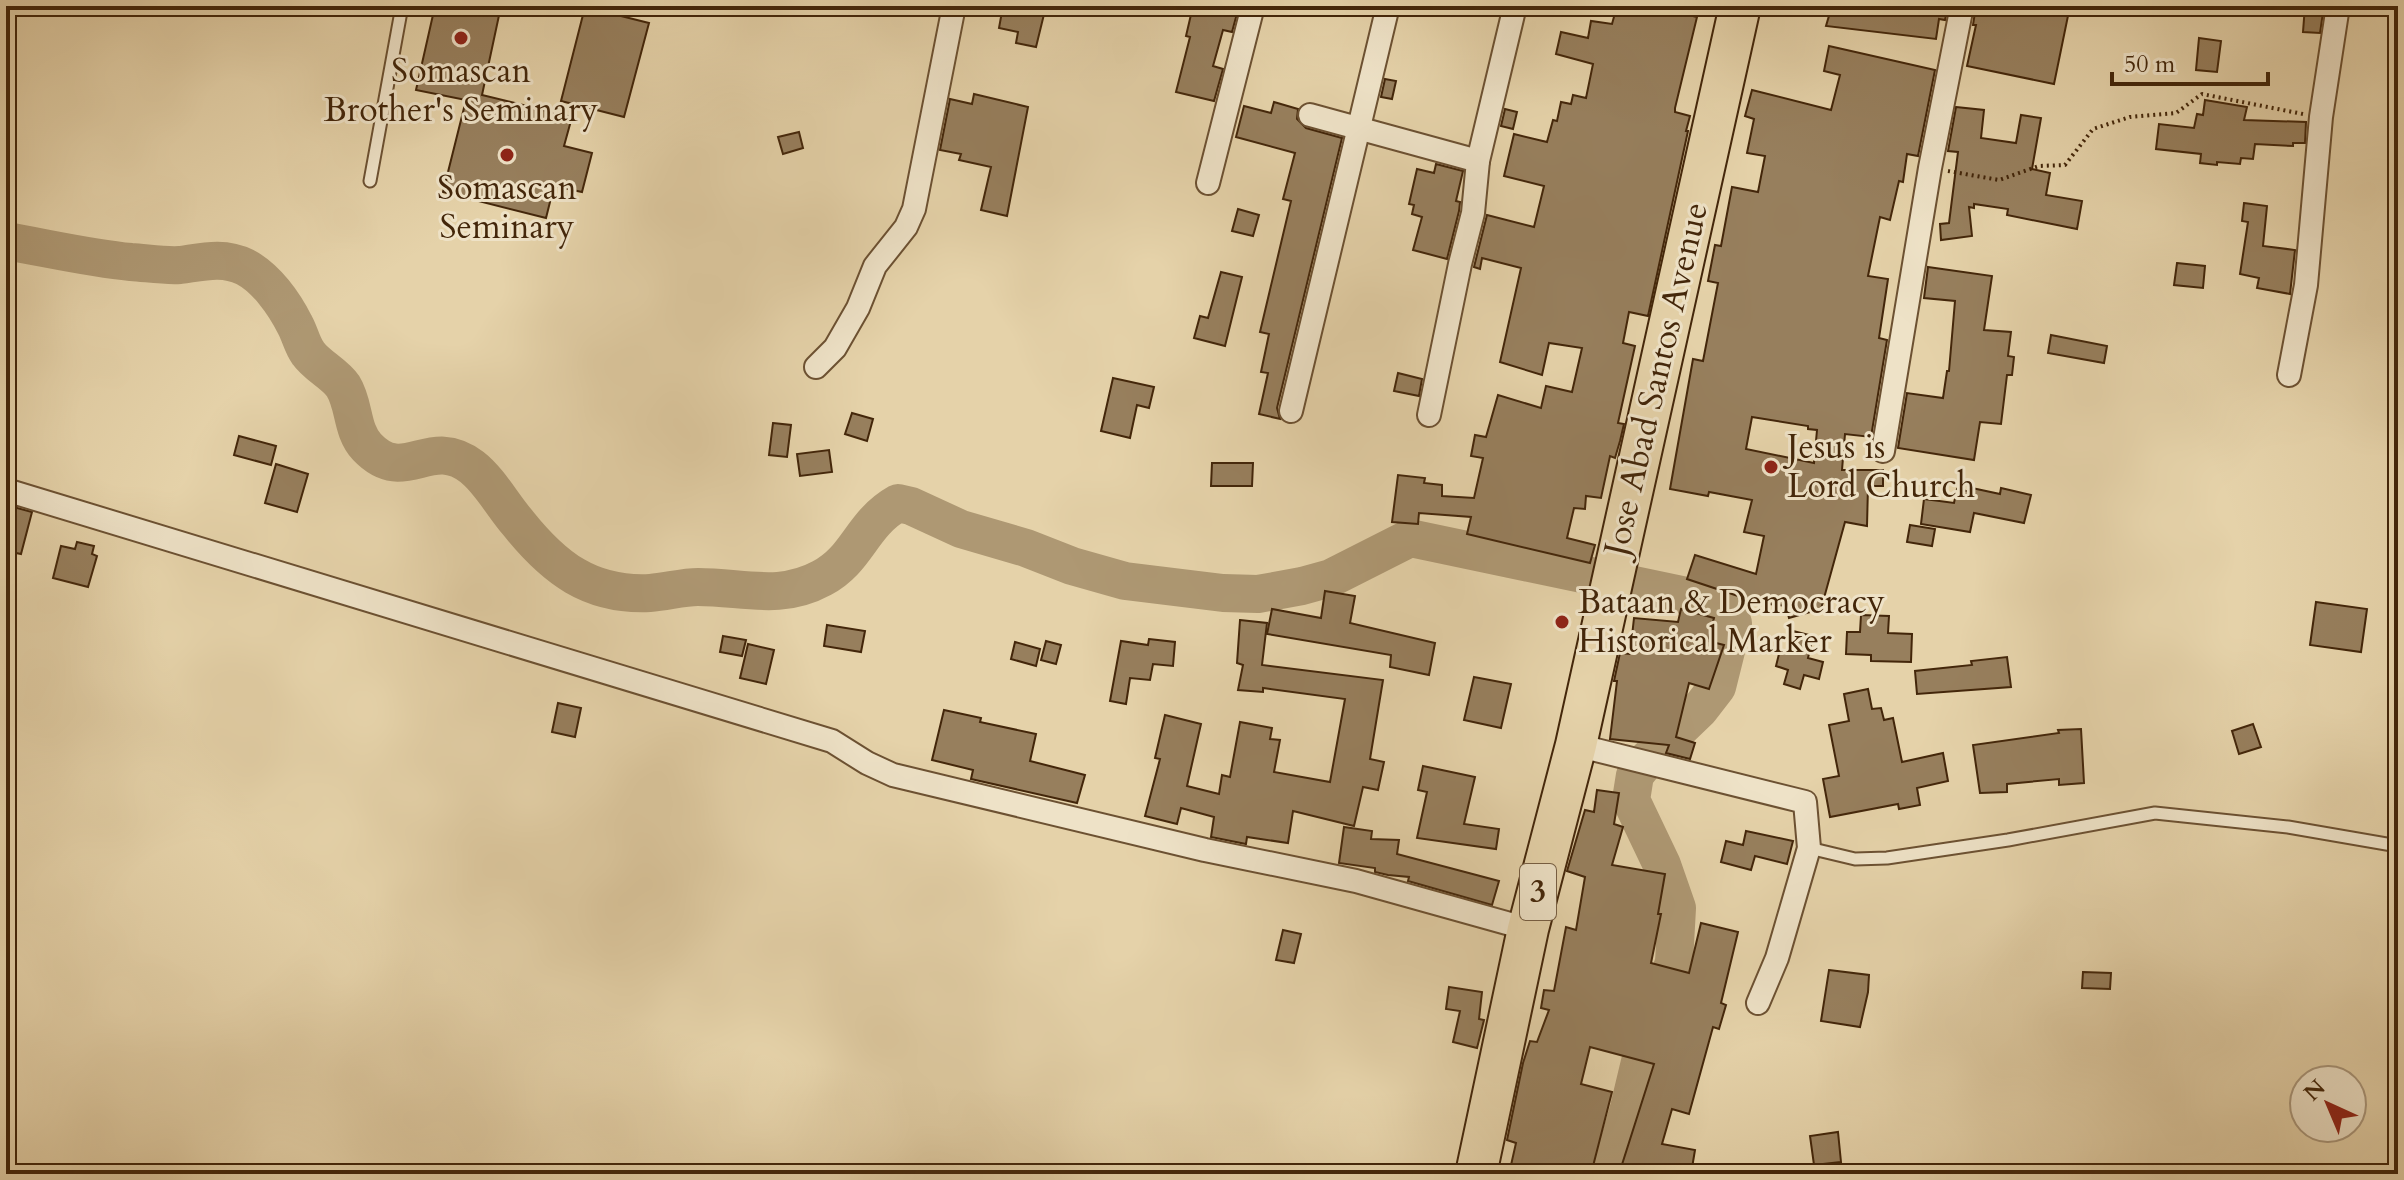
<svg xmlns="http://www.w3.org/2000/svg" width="2404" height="1180" font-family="Cardo,serif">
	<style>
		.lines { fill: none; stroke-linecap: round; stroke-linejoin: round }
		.river { stroke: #ae9873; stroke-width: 38 }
		.building { fill: #977f5d; stroke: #43260a; stroke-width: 2; fill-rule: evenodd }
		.lane-casing { stroke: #6c5132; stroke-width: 15 }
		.street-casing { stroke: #6c5132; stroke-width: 26 }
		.highway-casing { stroke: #43260a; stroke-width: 44 }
		.path { stroke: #43260a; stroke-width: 4; stroke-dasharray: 2 4; stroke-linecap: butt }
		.lane { stroke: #eee2c7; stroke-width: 11 }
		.street { stroke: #eee2c7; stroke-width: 22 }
		.highway { stroke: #e5d2a9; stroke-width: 40 }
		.poi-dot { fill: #8f2418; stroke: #eee2c7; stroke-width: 3 }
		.labels { text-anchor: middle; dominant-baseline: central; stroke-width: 6; stroke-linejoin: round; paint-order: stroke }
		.shield { fill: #eee2c7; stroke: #765e43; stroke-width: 2 }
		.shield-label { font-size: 32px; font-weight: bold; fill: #43260a }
		.poi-label { font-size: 34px; fill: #43260a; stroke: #eee2c7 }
		.street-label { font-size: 34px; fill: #43260a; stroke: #eee2c7 }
	</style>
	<rect width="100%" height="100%" fill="#e5d2a9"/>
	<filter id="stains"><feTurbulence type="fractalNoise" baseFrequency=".0025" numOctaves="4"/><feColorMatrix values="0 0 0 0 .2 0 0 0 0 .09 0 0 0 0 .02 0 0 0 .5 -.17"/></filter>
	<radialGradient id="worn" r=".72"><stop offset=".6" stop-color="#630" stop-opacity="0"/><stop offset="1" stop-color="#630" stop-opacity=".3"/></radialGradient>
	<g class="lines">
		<g class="river">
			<path d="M6,241c41,7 83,17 125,21 16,1 33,4 49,3 22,-3 43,-9 65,2 21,11 39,36 50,58 5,9 7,20 13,28 9,13 26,20 35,33 12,19 8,44 24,61 38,40 62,-13 105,20 18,14 31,39 46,56 36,45 72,73 132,70 16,-1 32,-6 48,-6 45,0 82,14 124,-9 36,-19 39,-54 76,-75l13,3 50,23 65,19 46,18 53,15 98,12 35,1 44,-8 29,-8 79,-40 315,66 8,19 -16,64 -17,22 -52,50"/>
			<polyline points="1610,1174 1629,1108 1640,1062 1674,962 1677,908 1662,865 1631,800 1635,775 1643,765"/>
		</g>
	</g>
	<g class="building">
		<polygon points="435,6 501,6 482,95 572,117 564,146 592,153 582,192 554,186 546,218 443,192 466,100 416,90"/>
		<polygon points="1003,6 1046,6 1036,47 1016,43 1018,32 999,28"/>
		<polygon points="1193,6 1239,6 1232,32 1223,30 1213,66 1223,69 1214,101 1176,92 1190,37 1186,36"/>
		<polygon points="1617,6 1652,6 1697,17 1675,108 1675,112 1690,116 1686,131 1688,131 1648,316 1629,312 1623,343 1635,346 1618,423 1624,424 1620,441 1615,458 1610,456 1601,498 1586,496 1585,509 1574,508 1567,538 1595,545 1590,563 1467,534 1471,517 1419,513 1418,524 1392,522 1398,475 1425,478 1424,483 1442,485 1442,496 1474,498 1483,458 1471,456 1475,435 1486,437 1498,395 1541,408 1546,386 1572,392 1582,348 1549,343 1542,375 1500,362 1521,268 1482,258 1480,269 1474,267 1487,215 1534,227 1544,186 1504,176 1514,134 1547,142 1553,120 1557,121 1561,102 1571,104 1573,95 1586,98 1593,64 1556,54 1561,32 1588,38 1591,21 1612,24"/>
		<polygon points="1858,6 1948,6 1945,20 1939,19 1936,39 1826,26 1831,9 1855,15"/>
		<polygon points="1976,6 2070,6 2054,84 1967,66 1976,25 1973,25"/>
		<polygon points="2305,6 2324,6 2320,33 2303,32"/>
		<polygon points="585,7 649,23 624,117 561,101"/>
		<polygon points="2199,38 2221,41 2217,72 2196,70"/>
		<path d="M1829,46l106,24 -17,86 -11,-2 -4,28 -4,-1 -9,39 -10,-3 -12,59 20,3 -9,59 8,2 -16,97 -26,-3 -3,36h41v16h-15l-1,40 -22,-4 -24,87 -32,9 -3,-12 -27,-3 -72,-24 8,-24 61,19 8,-38 -20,-4 8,-32 -43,-8 -1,4 -38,-7 23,-130 10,2 15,-78 -10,-2 7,-36 6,1 11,-59 26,5 7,-36 -18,-3 7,-34 -9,-3 7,-26 79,20 9,-35 -16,-4zM1752,417l56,9v3l9,1 -3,33 -68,-14z"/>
		<polygon points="1385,79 1396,81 1392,99 1381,97"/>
		<polygon points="974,94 1028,107 1007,216 981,210 991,167 959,160 961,154 940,150 950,99 972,104"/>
		<polygon points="2205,100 2247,107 2244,120 2306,122 2305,143 2293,143 2293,146 2255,144 2253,159 2241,158 2240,164 2217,162 2217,165 2200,163 2201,154 2156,149 2159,124 2194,128 2197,114 2203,115"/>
		<polygon points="1274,102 1298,109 1297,119 1306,128 1342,138 1277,408 1280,419 1259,414 1268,373 1261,372 1269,334 1260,332 1291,201 1283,199 1295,153 1236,137 1244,106 1271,113"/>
		<polygon points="1956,107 1984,110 1981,138 2016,143 2021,115 2041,118 2032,169 2050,173 2046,195 2082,201 2077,229 2007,215 2008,209 1974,204 1974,208 1969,207 1972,236 1941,240 1940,224 1949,223 1958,152 1948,151"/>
		<polygon points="1505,109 1517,112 1513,129 1501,126"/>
		<polygon points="799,132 803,148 783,154 778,137"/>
		<polygon points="1436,164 1463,171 1456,201 1460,202 1459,211 1447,259 1413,250 1422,217 1412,214 1414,205 1409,204 1417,169 1434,173"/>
		<polygon points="2244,203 2267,206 2263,246 2295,250 2290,294 2257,288 2259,278 2240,274 2248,222 2242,221"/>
		<polygon points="1238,209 1259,215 1253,236 1232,231"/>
		<polygon points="2177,263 2205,266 2203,288 2174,285"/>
		<polygon points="1928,267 1992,276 1984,330 2011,332 2008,356 2014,357 2012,375 2007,375 2001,424 1980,422 1974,460 1898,448 1907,393 1943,398 1947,371 1949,371 1955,301 1924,298"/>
		<polygon points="1221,272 1242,277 1225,346 1194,338 1200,316 1208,318"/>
		<polygon points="2051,335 2107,346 2104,363 2048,353"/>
		<polygon points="1398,373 1422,379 1419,396 1394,391"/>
		<polygon points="1113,378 1154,387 1149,408 1137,405 1130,438 1101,431"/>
		<polygon points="852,413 873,419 867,441 845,434"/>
		<polygon points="773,423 791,425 787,457 769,455"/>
		<polygon points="239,436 276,446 271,465 234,455"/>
		<polygon points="829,450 832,472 800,476 797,454"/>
		<polygon points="1212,463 1253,463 1252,486 1211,486"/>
		<polygon points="276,464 308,474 297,512 265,503"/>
		<polygon points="1972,488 2000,494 2001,488 2031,495 2024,523 1974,513 1970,532 1921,524 1924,499 1954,503 1957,489 1971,492"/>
		<polygon points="6,505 32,512 21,554 6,551 11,527 6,525"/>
		<polygon points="1910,525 1935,529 1932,546 1907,542"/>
		<polygon points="77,542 94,546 92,554 97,556 88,587 53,578 61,546 75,549"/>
		<polygon points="1325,591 1355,596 1350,623 1435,643 1429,675 1390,667 1391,655 1267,634 1272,609 1321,618"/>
		<polygon points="2316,602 2367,609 2361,652 2310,645"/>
		<polygon points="1681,609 1714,618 1708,641 1724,645 1709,689 1689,683 1676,737 1695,743 1690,759 1666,753 1669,745 1610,739 1617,681 1614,681 1620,653 1630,654 1634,618 1678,622"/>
		<polygon points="1861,615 1889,616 1888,633 1912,634 1911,662 1871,661 1871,655 1846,654 1847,632 1860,632"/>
		<polygon points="1240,620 1267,623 1262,665 1383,680 1370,759 1384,762 1378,790 1363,787 1354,826 1293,811 1288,843 1247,837 1246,844 1211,837 1214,817 1181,808 1177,824 1145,816 1160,759 1155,758 1165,715 1201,724 1187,786 1219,794 1222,775 1230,777 1240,722 1272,728 1270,739 1280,740 1274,772 1330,782 1345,699 1263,688 1263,692 1238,690 1243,665 1237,663"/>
		<polygon points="827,625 865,631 861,652 824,646"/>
		<polygon points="1793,631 1813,636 1808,658 1823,662 1819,679 1804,675 1800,689 1784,684 1788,670 1776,666 1780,650 1788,652"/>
		<polygon points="723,636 746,640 742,656 720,652"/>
		<polygon points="1149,639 1175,642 1173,666 1153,664 1150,680 1130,678 1126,704 1110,701 1121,641 1148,645"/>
		<polygon points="1046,641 1061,645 1056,664 1041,660"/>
		<polygon points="1015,642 1040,649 1036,666 1011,659"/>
		<polygon points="748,644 774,650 766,684 740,678"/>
		<polygon points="2007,657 2011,687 1917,694 1915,671 1972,665 1971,661"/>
		<polygon points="1474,677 1511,684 1501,728 1464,720"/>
		<polygon points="1868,689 1872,709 1881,708 1884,720 1893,718 1902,762 1943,753 1948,781 1917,788 1920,805 1899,809 1898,804 1830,817 1823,779 1839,776 1829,725 1849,721 1844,694"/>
		<polygon points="558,703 581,708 575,737 552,732"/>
		<polygon points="944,710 981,718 980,722 1036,734 1030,761 1085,775 1077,803 971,779 973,770 932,760"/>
		<polygon points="2253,724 2261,747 2239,754 2232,731"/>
		<polygon points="2081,729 2084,783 2059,785 2059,779 2007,784 2007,792 1980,793 1973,745 2059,733 2058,730"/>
		<polygon points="1423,766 1475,777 1464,824 1499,829 1496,849 1417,838 1427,792 1418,790"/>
		<polygon points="1597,790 1619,793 1614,824 1623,827 1612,865 1665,874 1658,914 1661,914 1651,963 1689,973 1701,923 1738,932 1721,1003 1726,1005 1719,1029 1713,1027 1689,1114 1672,1109 1662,1144 1695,1150 1691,1174 1619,1174 1654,1064 1590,1047 1581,1084 1612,1092 1591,1174 1509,1174 1516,1143 1507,1140 1523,1063 1530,1041 1537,1042 1549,1010 1541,1008 1544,990 1554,991 1566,927 1576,930 1585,877 1567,871 1585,810 1594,812"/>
		<polygon points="1344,827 1372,831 1371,839 1399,840 1397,854 1499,881 1492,905 1408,881 1409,877 1388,875 1375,872 1375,868 1339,863"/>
		<polygon points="1746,831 1793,841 1787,864 1755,856 1751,870 1721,862 1726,841 1743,845"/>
		<polygon points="1283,930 1301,934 1294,963 1276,960"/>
		<polygon points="1829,970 1869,975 1868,992 1860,1027 1821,1021"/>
		<polygon points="2083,972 2111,973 2110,989 2082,988"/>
		<polygon points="1449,987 1482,992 1479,1019 1484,1020 1477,1048 1453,1042 1460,1011 1446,1009"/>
		<polygon points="1838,1132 1841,1162 1814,1165 1810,1136"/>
	</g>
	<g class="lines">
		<defs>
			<g id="lane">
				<polyline points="370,181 402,6"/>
				<polyline points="1809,848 1855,859 1887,858 2008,840 2155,813 2288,827 2398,846"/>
			</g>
			<g id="street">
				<polyline points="1310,115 1478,161"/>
				<polyline points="1208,183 1253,6"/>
				<polyline points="816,367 835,348 858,308 875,266 906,227 914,209 954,6"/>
				<polyline points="2289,375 2306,285 2321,117 2338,6"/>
				<polyline points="1291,411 1388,6"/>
				<polyline points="1429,415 1460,264 1473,213 1478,161 1515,6"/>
				<polyline points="1883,451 1930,168 1962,6"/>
				<polyline points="6,490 832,741 867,763 893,775 1205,850 1356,881 1528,929"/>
				<polyline points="1576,745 1805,802 1809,848 1777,958 1758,1003"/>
			</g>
			<polyline id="highway" points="1476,1174 1528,929 1576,745 1740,6"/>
		</defs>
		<use href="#lane" class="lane-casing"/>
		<use href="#street" class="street-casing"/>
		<use href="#highway" class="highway-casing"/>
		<polyline class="path" points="1948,171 1999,180 2039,166 2065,165 2093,129 2130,117 2176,113 2202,94 2303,114"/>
		<use href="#lane" class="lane"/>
		<use href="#street" class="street"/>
		<use href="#highway" class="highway"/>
	</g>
	<g class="poi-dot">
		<circle cx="461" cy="38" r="8"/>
		<circle cx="507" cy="155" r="8"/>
		<circle cx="1771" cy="467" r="8"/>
		<circle cx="1562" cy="622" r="8"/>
	</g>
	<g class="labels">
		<rect class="shield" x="1520" y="864" width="36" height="56" rx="6"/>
		<g class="shield-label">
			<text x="1538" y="892">3</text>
		</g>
		<g class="poi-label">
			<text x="461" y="71">Somascan<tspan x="461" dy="39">Brother's Seminary</tspan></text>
			<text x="507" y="188">Somascan<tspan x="507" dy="39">Seminary</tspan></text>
			<text x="1787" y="447" text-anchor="start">Jesus is<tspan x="1787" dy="39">Lord Church</tspan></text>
			<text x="1578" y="602" text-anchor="start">Bataan &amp; Democracy<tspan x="1578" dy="39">Historical Marker</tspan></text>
		</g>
		<g class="street-label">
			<text transform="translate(1656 379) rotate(-77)">Jose Abad Santos Avenue</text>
		</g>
	</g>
	<rect width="2404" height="1180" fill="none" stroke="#e5d2a9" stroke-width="32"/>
	<rect x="8" y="8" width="2388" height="1164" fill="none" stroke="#43260a" stroke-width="4"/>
	<rect x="16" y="16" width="2372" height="1148" fill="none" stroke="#43260a" stroke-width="2"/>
	<g transform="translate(2328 1104) rotate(316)"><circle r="38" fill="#eee2c7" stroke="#aa977b" stroke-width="2"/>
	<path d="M0-6L14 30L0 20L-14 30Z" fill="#8f2418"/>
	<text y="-12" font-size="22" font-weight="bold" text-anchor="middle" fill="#43260a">N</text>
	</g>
	<path d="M2112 72v12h156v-12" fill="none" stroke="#43260a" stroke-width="4"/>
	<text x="2124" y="72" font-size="24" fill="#43260a" stroke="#eee2c7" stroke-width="6" paint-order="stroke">50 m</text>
	<rect width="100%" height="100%" filter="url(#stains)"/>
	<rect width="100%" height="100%" fill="url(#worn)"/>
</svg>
